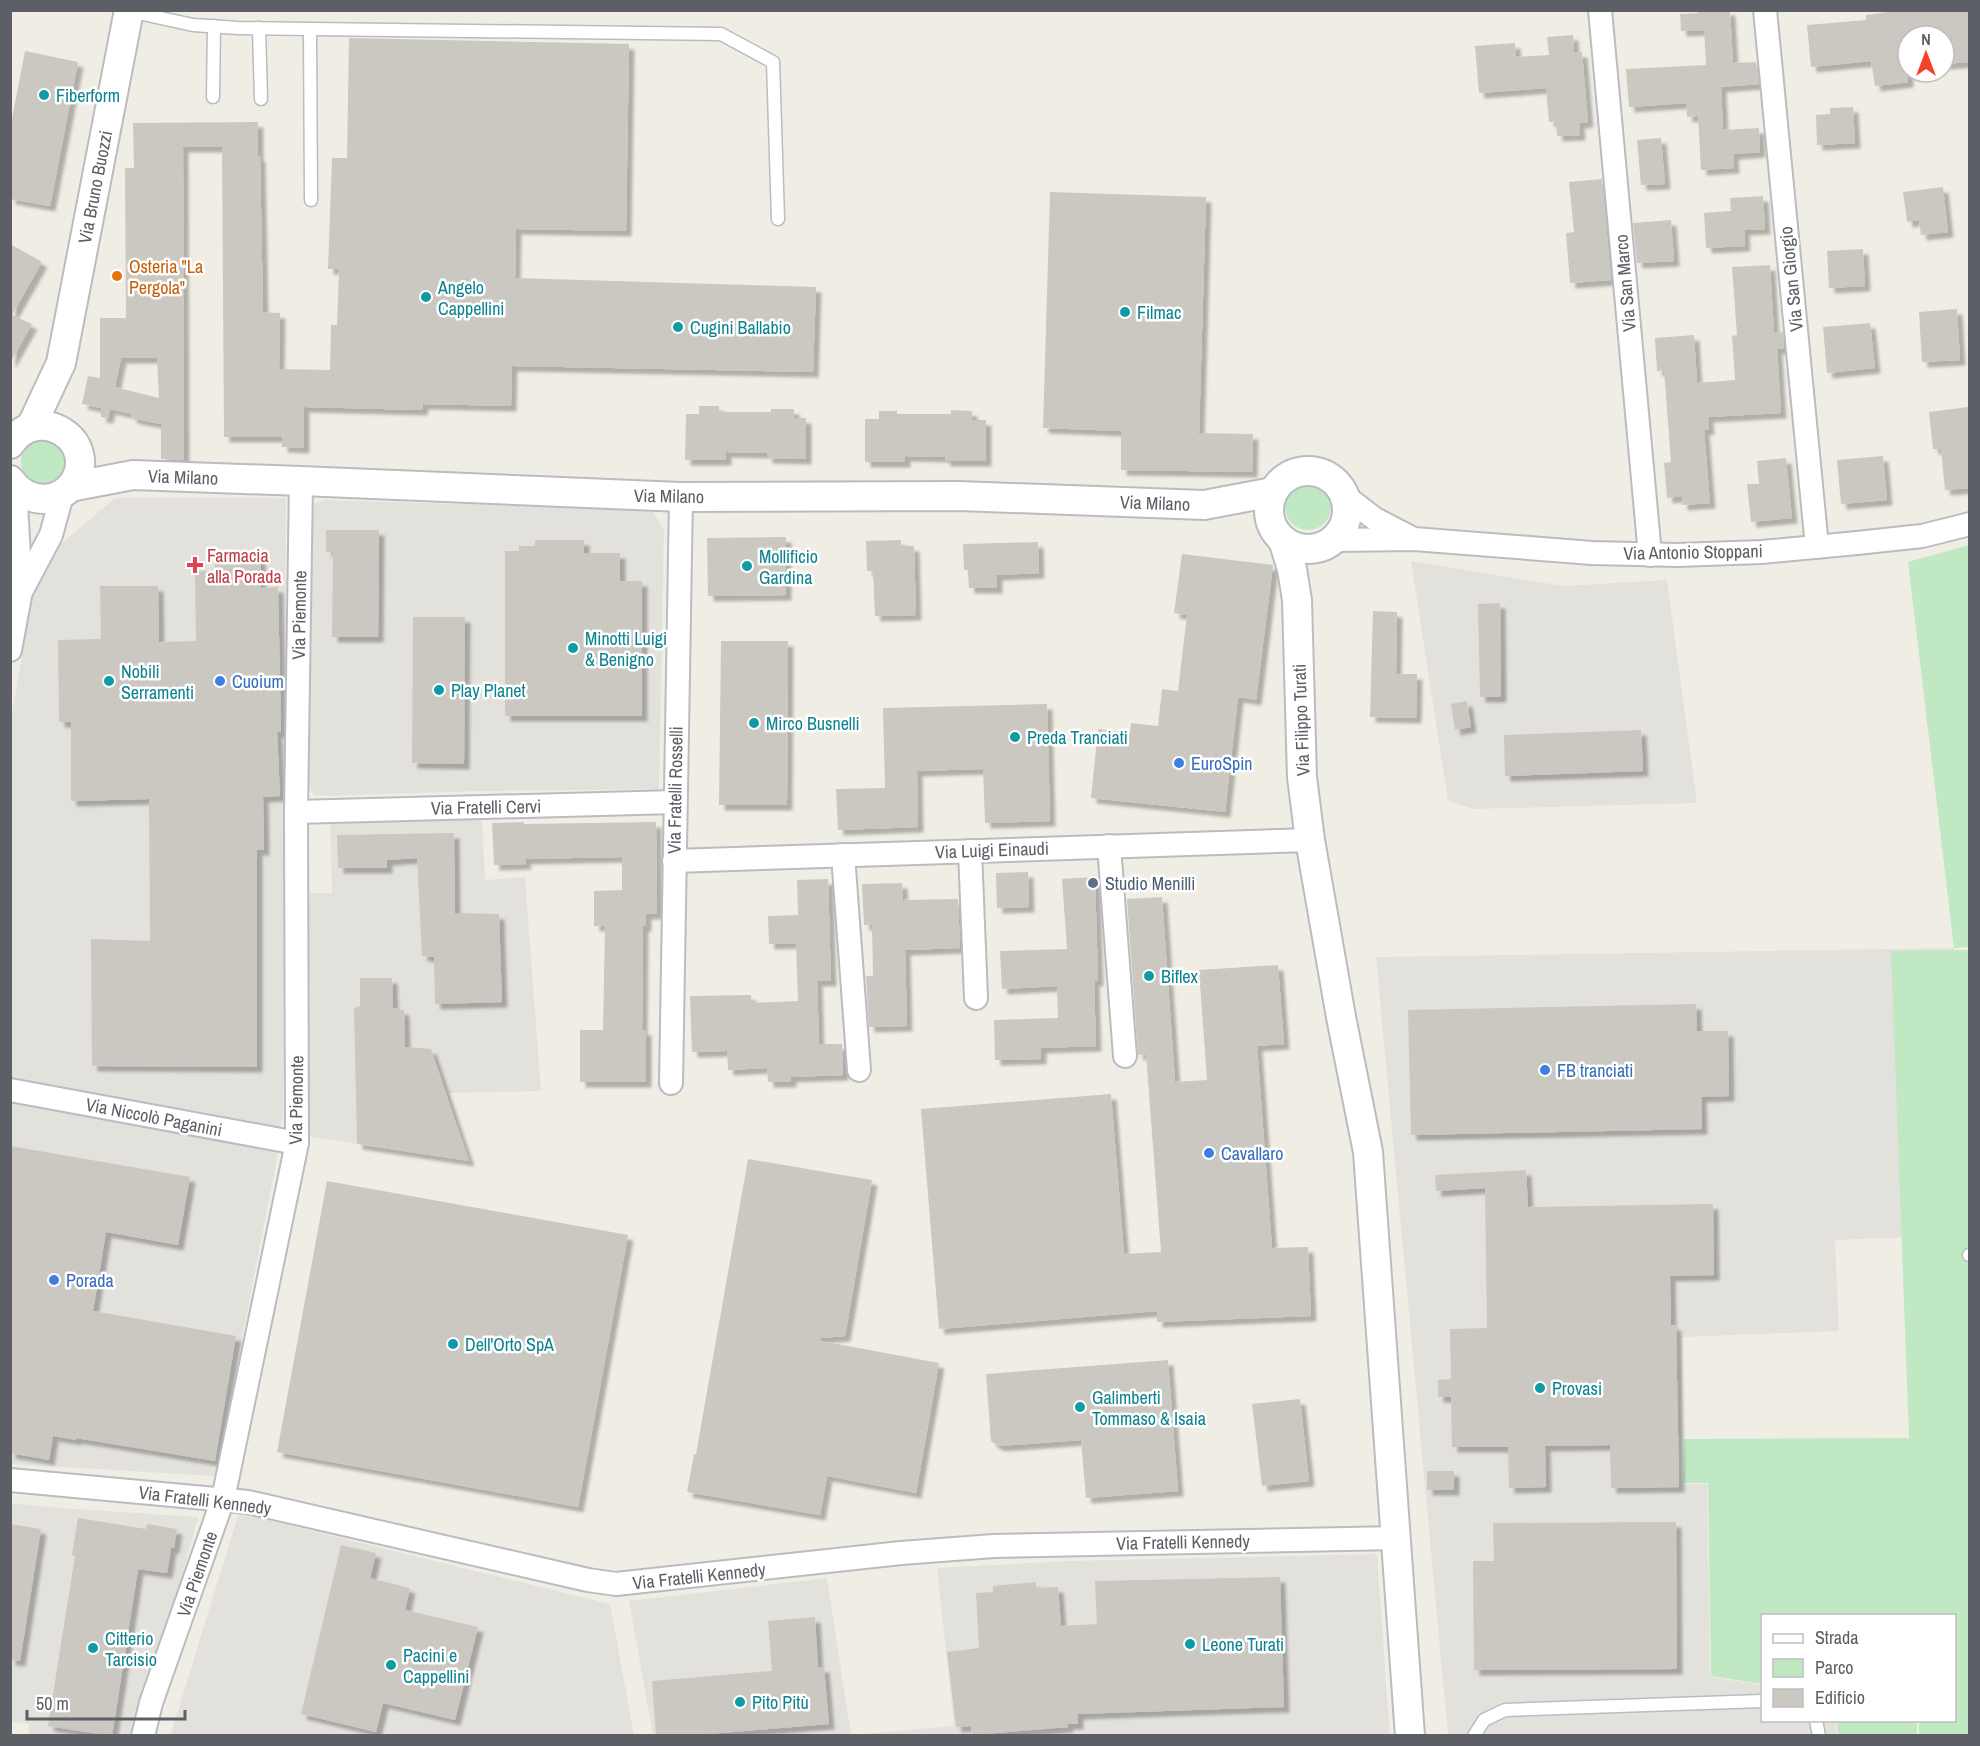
<svg xmlns="http://www.w3.org/2000/svg" width="1980" height="1746" font-family="'Archivo Narrow',sans-serif">
	<style>
		.industrial { fill: #e3e1dc }
		.green { fill: #c0e8c2 }
		.building { fill: #cbc8c1; fill-rule: evenodd; filter: url(#shadow) }
		.lines { fill: none; stroke-linecap: round; stroke-linejoin: round }
		.service-casing { stroke: #b9bcc1; stroke-width: 15 }
		.minor-casing { stroke: #b9bcc1; stroke-width: 26 }
		.tertiary-casing { stroke: #b9bcc1; stroke-width: 32 }
		.service { stroke: #fff; stroke-width: 12 }
		.minor { stroke: #fff; stroke-width: 22 }
		.tertiary { stroke: #fff; stroke-width: 28 }
		.culture-dot { fill: #0f9aa8; stroke: #fff; stroke-width: 2 }
		.food-dot { fill: #e8710a; stroke: #fff; stroke-width: 2 }
		.health-dot { fill: #e0444e; stroke: #fff; stroke-width: 2 }
		.shop-dot { fill: #3f7fe0; stroke: #fff; stroke-width: 2 }
		.service-dot { fill: #5c6f8a; stroke: #fff; stroke-width: 2 }
		.labels { text-anchor: middle; dominant-baseline: central; stroke-width: 5; stroke-linejoin: round; paint-order: stroke }
		.culture-label { font-size: 18px; fill: #0d838f; stroke: #fff; text-anchor: start }
		.street-label { font-size: 18px; fill: #5c6066; stroke: #fff }
		.food-label { font-size: 18px; fill: #c56008; stroke: #fff; text-anchor: start }
		.health-label { font-size: 18px; fill: #be3a42; stroke: #fff; text-anchor: start }
		.shop-label { font-size: 18px; fill: #366cbe; stroke: #fff; text-anchor: start }
		.service-label { font-size: 18px; fill: #4e5e75; stroke: #fff; text-anchor: start }
	</style>
	<defs>
		<filter id="shadow"><feDropShadow dx="5.5" dy="5.5" stdDeviation="1.5" flood-color="#0004"/></filter>
	</defs>
	<rect width="100%" height="100%" fill="#f0eee4"/>
	<g class="industrial">
		<polygon points="115,498 286,498 283,1109 278,1153 215,1476 11,1464 10,725 33,592 55,549"/>
		<polygon points="325,500 652,510 664,530 659,789 484,791 316,796 307,787 311,504"/>
		<polygon points="1411,561 1563,586 1667,580 1697,803 1474,809 1448,801"/>
		<polygon points="482,817 485,880 525,877 541,1091 448,1093 469,1161 307,1136 305,893 332,893 330,821"/>
		<polygon points="1954,948 1969,1235 1835,1240 1839,1331 1682,1337 1682,1484 1707,1484 1710,1677 1762,1685 1762,1720 1836,1721 1837,1735 1448,1735 1376,957"/>
		<polygon points="10,1503 61,1508 198,1517 139,1735 29,1735 29,1724 11,1721"/>
		<polygon points="239,1513 610,1604 634,1735 170,1736"/>
		<polygon points="1377,1554 1390,1735 653,1735 629,1601 827,1578 851,1735 954,1726 937,1568 1068,1561"/>
	</g>
	<g class="green">
		<circle cx="43" cy="462" r="22"/>
		<circle cx="1308" cy="507" r="23"/>
		<polygon points="1969,545 1970,947 1954,948 1908,562"/>
		<polygon points="1969,950 1969,1735 1919,1735 1919,1721 1954,1720 1954,1616 1762,1616 1762,1684 1711,1676 1708,1483 1683,1483 1684,1439 1909,1438 1891,951"/>
		<polygon points="1837,1721 1917,1721 1917,1735 1838,1735"/>
	</g>
	<g class="building">
		<polygon points="1698,10 1730,10 1733,63 1756,62 1759,84 1721,87 1723,130 1759,128 1760,152 1733,154 1734,168 1701,170 1698,116 1687,117 1686,103 1629,107 1626,69 1706,65 1704,30 1681,31 1680,14 1698,13"/>
		<polygon points="1903,10 1970,10 1970,62 1944,64 1944,36 1908,36 1908,82 1875,86 1871,61 1811,67 1807,25 1866,20 1866,15"/>
		<polygon points="1573,35 1574,52 1582,52 1588,122 1579,123 1580,135 1557,136 1556,121 1549,122 1546,88 1479,93 1475,46 1515,43 1516,57 1549,55 1547,37"/>
		<path d="M349,38l280,6 -3,187 -110,-2 -1,49 301,9 -3,85 -301,-6 -1,40 -88,-2 -1,6 -118,-3v41l-22,-1v-10h-58l-2,-290h-39l1,313 -23,-1v-35l-30,-6 1,-4 -22,-5 -2,9 -7,-1v-9l-19,-4 6,-28 12,2v-60h26l-1,-150h9l-1,-45 125,-1v34h2l3,156 17,1 -1,56 51,1 1,-45h6l2,-56h-11l4,-111h15zM121,358h36l2,40 -44,-11z"/>
		<polygon points="25,51 78,62 50,206 10,199 10,129"/>
		<polygon points="1853,107 1855,143 1817,145 1816,115 1830,114 1830,108"/>
		<polygon points="1661,138 1665,184 1641,185 1637,140"/>
		<polygon points="1602,179 1611,280 1570,283 1566,233 1574,232 1569,182"/>
		<polygon points="1943,187 1948,232 1921,235 1919,220 1907,222 1903,192"/>
		<polygon points="1050,192 1206,197 1199,433 1253,434 1252,472 1121,470 1121,431 1043,428"/>
		<polygon points="1763,196 1765,229 1744,230 1745,246 1706,248 1704,213 1731,211 1730,198"/>
		<polygon points="1671,220 1674,261 1637,263 1633,223"/>
		<polygon points="10,244 42,262 12,315 32,324 10,363"/>
		<polygon points="1863,249 1865,286 1829,288 1827,251"/>
		<polygon points="1770,265 1774,333 1783,332 1784,349 1777,349 1781,413 1708,417 1709,429 1704,430 1710,503 1682,505 1682,496 1667,498 1664,463 1671,462 1664,370 1657,371 1655,338 1694,335 1697,383 1735,380 1732,336 1737,335 1732,267"/>
		<polygon points="1957,309 1960,360 1922,362 1919,312"/>
		<polygon points="1870,323 1875,368 1827,373 1823,327"/>
		<polygon points="699,406 719,406 719,412 771,412 771,409 794,409 794,418 806,418 806,459 767,458 767,453 726,452 726,460 685,460 686,414 699,414"/>
		<polygon points="1968,407 1970,488 1945,490 1941,449 1933,449 1929,412"/>
		<polygon points="951,410 972,411 972,420 986,420 986,461 945,461 945,457 905,456 905,462 865,462 865,419 879,419 879,411 897,411 897,414 951,414"/>
		<polygon points="1883,456 1887,500 1841,504 1837,460"/>
		<polygon points="1786,458 1792,518 1751,522 1747,484 1759,484 1757,461"/>
		<polygon points="326,530 379,530 378,637 332,637 333,552 326,552"/>
		<polygon points="786,537 786,595 708,596 707,538"/>
		<polygon points="535,540 584,540 584,553 620,553 620,581 642,581 642,716 505,716 505,551 519,551 519,546 535,546"/>
		<polygon points="901,540 901,546 914,546 916,615 875,616 873,571 867,571 866,541"/>
		<polygon points="1038,542 1039,573 997,575 997,588 969,588 968,570 964,570 963,544"/>
		<polygon points="215,554 260,554 261,588 278,587 281,732 277,732 280,796 263,797 264,850 257,850 257,1067 92,1066 91,939 150,941 149,799 71,801 71,722 59,722 58,640 101,639 100,586 158,586 159,642 196,641 195,571 215,571"/>
		<polygon points="1182,554 1273,565 1256,700 1238,697 1225,812 1091,798 1098,729 1130,733 1131,723 1158,726 1162,689 1178,691 1187,615 1174,613"/>
		<polygon points="1500,603 1501,697 1480,697 1478,604"/>
		<polygon points="1373,611 1397,612 1396,674 1417,674 1416,718 1370,717"/>
		<polygon points="413,617 465,617 464,764 412,763"/>
		<polygon points="721,641 788,641 787,805 719,805"/>
		<polygon points="1467,701 1471,727 1455,730 1451,704"/>
		<polygon points="1047,704 1050,821 985,823 983,769 917,771 918,827 838,830 836,789 885,788 883,708"/>
		<polygon points="1641,730 1643,771 1505,776 1504,735"/>
		<polygon points="524,822 524,824 656,822 657,914 646,914 646,926 643,926 642,1030 646,1030 646,1082 580,1082 580,1030 603,1030 605,926 594,926 594,891 622,890 622,857 525,859 526,864 494,865 492,823"/>
		<polygon points="454,833 455,913 499,914 502,1002 435,1004 434,957 422,956 417,858 387,860 387,868 338,868 337,835"/>
		<polygon points="1028,872 1029,907 997,908 996,873"/>
		<polygon points="1095,877 1098,981 1094,981 1096,1046 1041,1048 1041,1059 995,1060 994,1020 1058,1018 1057,986 1002,989 1000,951 1067,949 1062,879"/>
		<polygon points="828,879 831,981 817,981 819,1044 842,1044 843,1075 791,1077 791,1082 768,1082 767,1068 728,1070 727,1051 692,1052 690,996 751,995 751,1003 798,1001 796,943 769,944 768,916 798,915 797,880"/>
		<polygon points="902,883 903,900 958,899 960,948 905,950 907,1026 869,1027 866,976 873,976 872,925 864,925 862,884"/>
		<polygon points="1162,897 1175,1082 1207,1080 1199,970 1278,965 1284,1044 1257,1046 1272,1248 1308,1247 1311,1316 1157,1322 1157,1311 939,1329 921,1109 1111,1094 1124,1254 1161,1252 1146,1054 1138,1055 1127,899"/>
		<polygon points="360,978 392,978 393,1008 404,1010 405,1047 431,1049 469,1161 357,1144 354,1008 360,1006"/>
		<polygon points="1696,1004 1697,1031 1728,1031 1729,1096 1701,1097 1702,1129 1411,1135 1408,1010"/>
		<polygon points="10,1146 190,1177 178,1245 106,1232 93,1311 236,1336 215,1461 76,1438 76,1440 53,1436 49,1460 10,1453"/>
		<polygon points="748,1159 872,1180 845,1336 821,1338 821,1341 939,1363 916,1493 827,1476 820,1515 687,1492 694,1454 696,1454"/>
		<polygon points="1526,1170 1528,1207 1713,1204 1714,1275 1670,1276 1671,1325 1676,1325 1679,1487 1611,1488 1610,1445 1545,1446 1546,1487 1509,1488 1508,1447 1452,1447 1451,1397 1438,1397 1438,1380 1451,1379 1450,1329 1487,1328 1485,1188 1436,1191 1435,1175"/>
		<polygon points="327,1181 628,1235 578,1507 277,1452"/>
		<polygon points="1168,1360 1178,1491 1086,1498 1081,1440 999,1446 991,1441 986,1374"/>
		<polygon points="1300,1399 1309,1481 1262,1486 1252,1404"/>
		<rect x="1427" y="1471" width="27" height="19"/>
		<polygon points="78,1518 146,1529 147,1524 177,1529 174,1548 171,1548 167,1573 138,1569 112,1736 48,1726 75,1556 72,1555"/>
		<polygon points="1676,1522 1677,1669 1474,1670 1473,1561 1494,1561 1493,1523"/>
		<polygon points="10,1524 41,1529 20,1661 10,1660"/>
		<polygon points="341,1545 376,1553 370,1578 410,1588 405,1610 478,1627 455,1720 383,1703 376,1732 301,1714"/>
		<polygon points="1280,1577 1284,1707 1078,1714 1078,1724 1068,1724 1068,1727 972,1735 971,1726 956,1727 947,1652 979,1648 976,1593 993,1592 993,1586 1036,1582 1036,1588 1058,1587 1061,1626 1097,1624 1095,1581"/>
		<polygon points="815,1617 818,1667 824,1667 829,1724 683,1736 656,1736 652,1681 772,1671 768,1621"/>
	</g>
	<g class="lines">
		<defs>
			<g id="service">
				<polyline points="129,11 193,25 238,28 721,34 773,62 778,219"/>
				<polyline points="259,28 261,99"/>
				<polyline points="310,29 311,200"/>
				<polyline points="213,97 214,26"/>
				<polyline points="1969,1255 1970,1255"/>
				<polyline points="1816,1720 1819,1736"/>
				<polyline points="1474,1736 1484,1720 1505,1710 1762,1701"/>
			</g>
			<g id="minor">
				<polyline points="1600,10 1650,555"/>
				<polyline points="1765,10 1817,547"/>
				<polyline points="1345,496 1375,519 1410,537"/>
				<polyline points="1334,540 1414,539 1592,553 1678,555 1762,552 1857,543 1922,536 1970,524"/>
				<polyline points="22,590 51,535 62,495"/>
				<polyline points="10,650 21,591 15,486"/>
				<polyline points="296,812 675,802"/>
				<polyline points="1109,846 1125,1056"/>
				<polyline points="970,851 976,998"/>
				<polyline points="843,855 859,1070"/>
				<polyline points="674,861 1310,840"/>
				<polyline points="671,1083 681,497"/>
				<polyline points="10,1090 297,1143"/>
				<polyline points="10,1480 248,1502 588,1580 616,1584 901,1553 994,1546 1397,1538"/>
				<polyline points="143,1736 151,1703 223,1499 297,1143 296,812 301,481"/>
			</g>
			<g id="tertiary">
				<polyline points="31,427 61,363 129,10"/>
				<path d="M10,444c29,-43 91,-2 63,40 -7,9 -16,14 -28,15 -14,0 -26,-6 -35,-19"/>
				<circle cx="1308" cy="510" r="39"/>
				<polyline points="70,487 133,475 301,481 681,497 959,496 1204,505 1273,492"/>
				<polyline points="1283,540 1292,569 1297,600 1302,777 1310,840 1341,1017 1368,1152 1410,1736"/>
			</g>
		</defs>
		<use href="#service" class="service-casing"/>
		<use href="#minor" class="minor-casing"/>
		<use href="#tertiary" class="tertiary-casing"/>
		<use href="#service" class="service"/>
		<use href="#minor" class="minor"/>
		<use href="#tertiary" class="tertiary"/>
	</g>
	<g class="culture-dot">
		<circle cx="44" cy="95" r="6"/>
		<circle cx="426" cy="297" r="6"/>
		<circle cx="1125" cy="312" r="6"/>
		<circle cx="678" cy="327" r="6"/>
		<circle cx="747" cy="566" r="6"/>
		<circle cx="573" cy="648" r="6"/>
		<circle cx="109" cy="681" r="6"/>
		<circle cx="439" cy="690" r="6"/>
		<circle cx="754" cy="723" r="6"/>
		<circle cx="1015" cy="737" r="6"/>
		<circle cx="1149" cy="976" r="6"/>
		<circle cx="453" cy="1344" r="6"/>
		<circle cx="1540" cy="1388" r="6"/>
		<circle cx="1080" cy="1407" r="6"/>
		<circle cx="1190" cy="1644" r="6"/>
		<circle cx="93" cy="1648" r="6"/>
		<circle cx="391" cy="1665" r="6"/>
		<circle cx="740" cy="1702" r="6"/>
	</g>
	<circle class="food-dot" cx="117" cy="276" r="6"/>
	<path class="health-dot" d="M192 556h6v6h6v6h-6v6h-6v-6h-6v-6h6z"/>
	<g class="shop-dot">
		<circle cx="220" cy="681" r="6"/>
		<circle cx="1179" cy="763" r="6"/>
		<circle cx="1545" cy="1070" r="6"/>
		<circle cx="1209" cy="1153" r="6"/>
		<circle cx="54" cy="1280" r="6"/>
	</g>
	<circle class="service-dot" cx="1093" cy="883" r="6"/>
	<g class="labels">
		<g class="culture-label">
			<text x="56" y="95">Fiberform</text>
			<text x="438" y="287">Angelo<tspan x="438" dy="21">Cappellini</tspan></text>
			<text x="1137" y="312">Filmac</text>
			<text x="690" y="327">Cugini Ballabio</text>
			<text x="759" y="556">Mollificio<tspan x="759" dy="21">Gardina</tspan></text>
			<text x="585" y="638">Minotti Luigi<tspan x="585" dy="21">&amp; Benigno</tspan></text>
			<text x="121" y="671">Nobili<tspan x="121" dy="21">Serramenti</tspan></text>
			<text x="451" y="690">Play Planet</text>
			<text x="766" y="723">Mirco Busnelli</text>
			<text x="1027" y="737">Preda Tranciati</text>
			<text x="1161" y="976">Biflex</text>
			<text x="465" y="1344">Dell'Orto SpA</text>
			<text x="1552" y="1388">Provasi</text>
			<text x="1092" y="1397">Galimberti<tspan x="1092" dy="21">Tommaso &amp; Isaia</tspan></text>
			<text x="105" y="1638">Citterio<tspan x="105" dy="21">Tarcisio</tspan></text>
			<text x="1202" y="1644">Leone Turati</text>
			<text x="403" y="1655">Pacini e<tspan x="403" dy="21">Cappellini</tspan></text>
			<text x="752" y="1702">Pito Pitù</text>
		</g>
		<g class="street-label">
			<text transform="translate(95 187) rotate(-79)">Via Bruno Buozzi</text>
			<text transform="translate(1791 279) rotate(-96)">Via San Giorgio</text>
			<text transform="translate(1625 283) rotate(-95)">Via San Marco</text>
			<text transform="translate(183 477) rotate(2)">Via Milano</text>
			<text transform="translate(669 496) rotate(1)">Via Milano</text>
			<text transform="translate(1155 503) rotate(2)">Via Milano</text>
			<text transform="translate(1693 552) rotate(-1)">Via Antonio Stoppani</text>
			<text transform="translate(299 615) rotate(-89)">Via Piemonte</text>
			<text transform="translate(1301 720) rotate(-92)">Via Filippo Turati</text>
			<text transform="translate(675 790) rotate(-89)">Via Fratelli Rosselli</text>
			<text transform="translate(486 807) rotate(-1)">Via Fratelli Cervi</text>
			<text transform="translate(992 850) rotate(-2)">Via Luigi Einaudi</text>
			<text transform="translate(296 1100) rotate(-89)">Via Piemonte</text>
			<text transform="translate(154 1117) rotate(11)">Via Niccolò Paganini</text>
			<text transform="translate(205 1500) rotate(7)">Via Fratelli Kennedy</text>
			<text transform="translate(1183 1542) rotate(-1)">Via Fratelli Kennedy</text>
			<text transform="translate(197 1574) rotate(-71)">Via Piemonte</text>
			<text transform="translate(699 1576) rotate(-6)">Via Fratelli Kennedy</text>
		</g>
		<g class="food-label">
			<text x="129" y="266">Osteria "La<tspan x="129" dy="21">Pergola"</tspan></text>
		</g>
		<g class="health-label">
			<text x="207" y="555">Farmacia<tspan x="207" dy="21">alla Porada</tspan></text>
		</g>
		<g class="shop-label">
			<text x="232" y="681">Cuoium</text>
			<text x="1191" y="763">EuroSpin</text>
			<text x="1557" y="1070">FB tranciati</text>
			<text x="1221" y="1153">Cavallaro</text>
			<text x="66" y="1280">Porada</text>
		</g>
		<g class="service-label">
			<text x="1105" y="883">Studio Menilli</text>
		</g>
	</g>
	<rect width="1980" height="1746" fill="none" stroke="#5c6066" stroke-width="24"/>
	<rect x="1761" y="1614" width="195" height="108" fill="#ffffff" stroke="#bebfc2" stroke-width="1.5"/>
	<rect x="1773" y="1634" width="30" height="9" fill="#ffffff" stroke="#bebfc2" stroke-width="1.5"/>
	<text x="1815" y="1644" font-size="18" fill="#5c6066">Strada</text>
	<rect x="1773" y="1659" width="30" height="18" fill="#c0e8c2" stroke="#bebfc2" stroke-width="1.5"/>
	<text x="1815" y="1674" font-size="18" fill="#5c6066">Parco</text>
	<rect x="1773" y="1689" width="30" height="18" fill="#cbc8c1" stroke="#bebfc2" stroke-width="1.5"/>
	<text x="1815" y="1704" font-size="18" fill="#5c6066">Edificio</text>
	<g transform="translate(1926 54)"><circle r="28" fill="#ffffff" stroke="#bebfc2" stroke-width="1.5"/>
	<path d="M0-4.5L10 22L0 15L-10 22Z" fill="#f34227"/>
	<text y="-9" font-size="16" font-weight="bold" text-anchor="middle" fill="#5c6066">N</text>
	</g>
	<path d="M27 1710v9h158v-9" fill="none" stroke="#5c6066" stroke-width="3"/>
	<text x="36" y="1710" font-size="18" fill="#5c6066" stroke="#ffffff" stroke-width="4.5" paint-order="stroke">50 m</text>
</svg>
